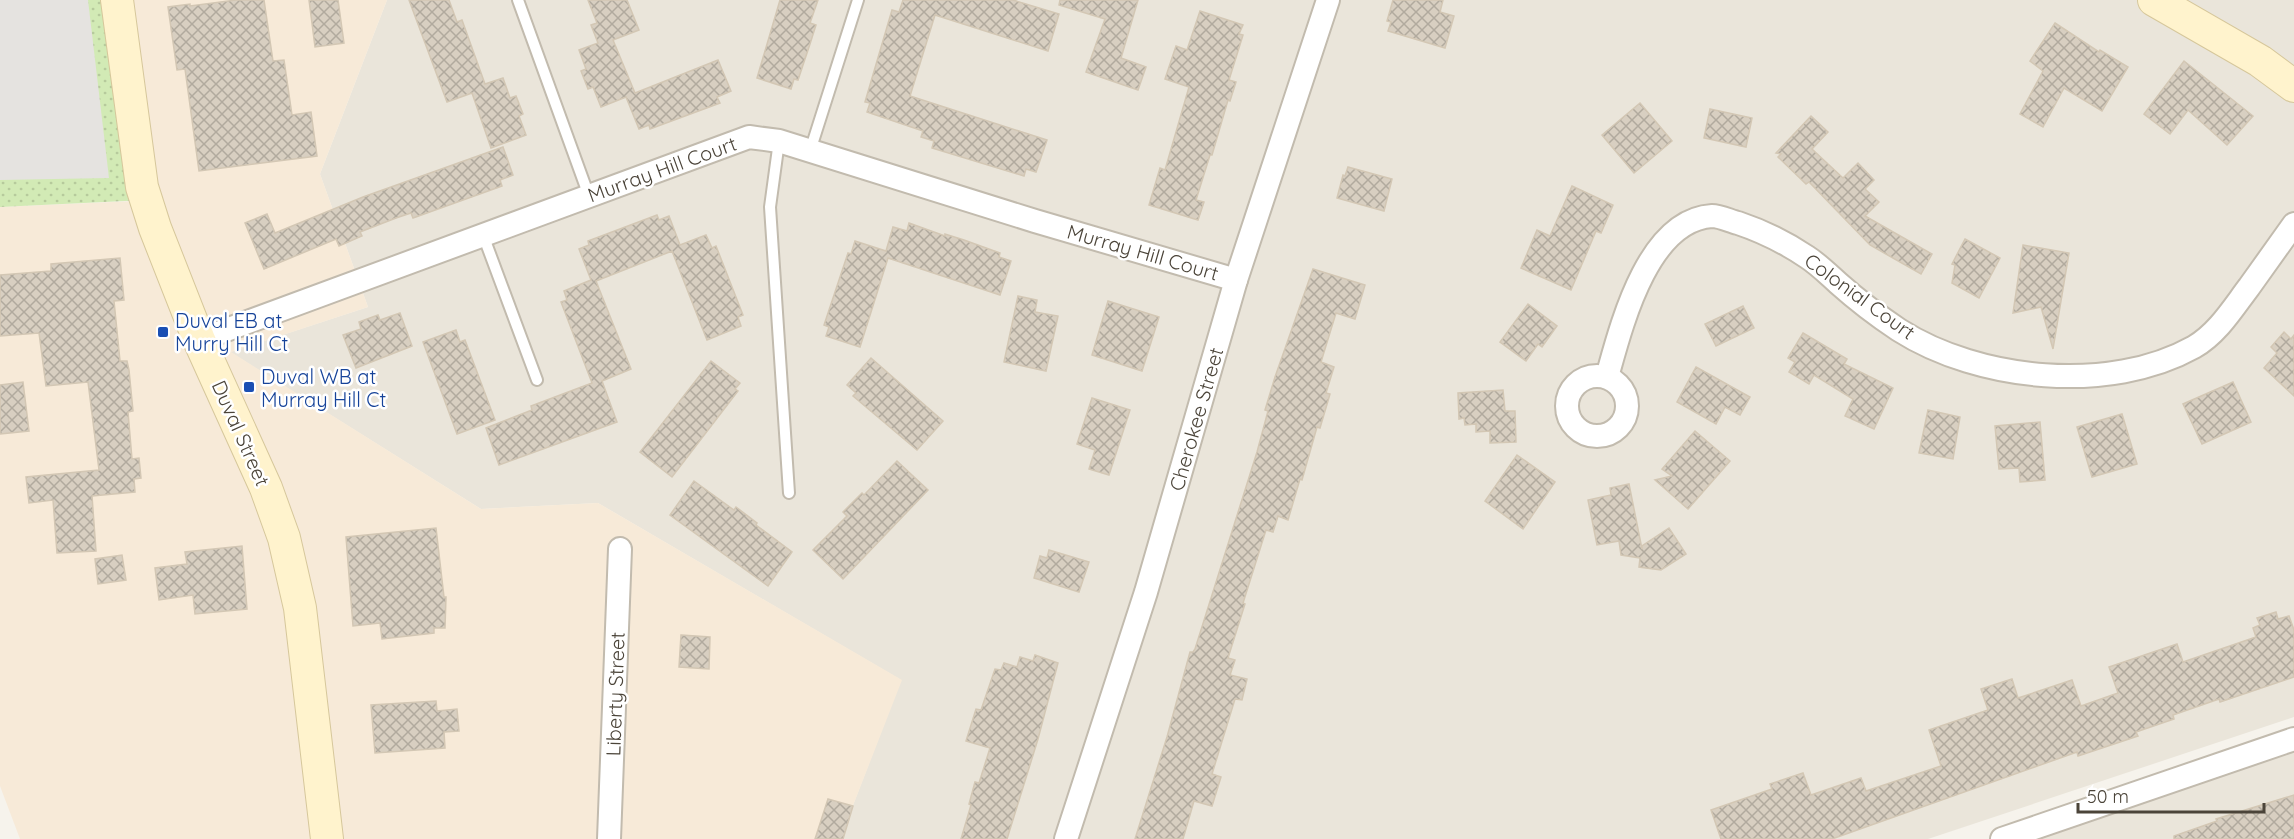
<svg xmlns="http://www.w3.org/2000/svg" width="2294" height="839" font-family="Quicksand,sans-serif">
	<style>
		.residential { fill: #eae5da }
		.commercial { fill: #f7ead8 }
		.grass { fill: url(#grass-dots) }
		.parking { fill: #e5e3e0 }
		.building { fill: url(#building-cross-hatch); stroke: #d3c7b4; stroke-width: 1.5 }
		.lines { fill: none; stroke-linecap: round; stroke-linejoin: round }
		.lane-casing { stroke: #c2bbae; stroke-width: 14 }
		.street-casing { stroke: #c2bbae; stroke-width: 26 }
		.secondary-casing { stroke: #d6c79b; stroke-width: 34 }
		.lane { stroke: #fff; stroke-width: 10 }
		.street { stroke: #fff; stroke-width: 22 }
		.secondary { stroke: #fff3cd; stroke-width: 32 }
		.transit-dot { fill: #1a4fb4; stroke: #fff; stroke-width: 2 }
		.labels { text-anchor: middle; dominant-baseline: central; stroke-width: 5; stroke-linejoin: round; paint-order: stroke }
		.street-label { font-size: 20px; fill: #4b4439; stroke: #fff }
		.transit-label { font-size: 20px; fill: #164399; stroke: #fff; text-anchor: start }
	</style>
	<defs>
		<pattern id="grass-dots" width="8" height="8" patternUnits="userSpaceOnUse" patternTransform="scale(1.5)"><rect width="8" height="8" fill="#d2eab5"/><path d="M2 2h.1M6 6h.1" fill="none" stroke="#b6ca9c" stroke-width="1.8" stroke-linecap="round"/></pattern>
		<pattern id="building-cross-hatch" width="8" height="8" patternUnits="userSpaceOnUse" patternTransform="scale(1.5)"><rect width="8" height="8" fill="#d8cfc1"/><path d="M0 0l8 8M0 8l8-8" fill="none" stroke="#b1aa9e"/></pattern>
	</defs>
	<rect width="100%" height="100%" fill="#f6f3ec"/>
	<g class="residential">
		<polygon points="387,0 2294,0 2294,717 1928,839 840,839 901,680 598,503 481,509 230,352 368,307 320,174"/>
		<polygon points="2294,751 2294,839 2037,839"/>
	</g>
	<polygon class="commercial" points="106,0 387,0 320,174 368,307 231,352 481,509 598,503 902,680 840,839 20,839 0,786 0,207 135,201"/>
	<polygon class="grass" points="0,0 117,0 146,200 0,207"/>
	<polygon class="parking" points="0,0 88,0 109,178 0,180"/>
	<g class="building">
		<polygon points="236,0 264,0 273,61 284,60 292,115 311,112 317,156 199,171 185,69 177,70 168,7 190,4 190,6"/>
		<polygon points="309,0 338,0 344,43 315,47"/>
		<polygon points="409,0 449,0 457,22 462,20 485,84 503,78 510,98 516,96 523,114 519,116 526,135 491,148 472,93 447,102"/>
		<polygon points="588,0 627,0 639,30 613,40 635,93 718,60 731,91 717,97 720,103 650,129 649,125 639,129 626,97 601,107 593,87 588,89 581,71 586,69 579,50 598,43 591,25 597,23"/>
		<polygon points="780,0 818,0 810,23 816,25 810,44 798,80 794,79 791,89 757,78"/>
		<polygon points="903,0 1013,0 1059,14 1048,51 935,15 910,96 1047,140 1036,172 1026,169 1024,176 932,148 934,141 921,137 923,131 867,112 870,103 865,102 892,10 899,12"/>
		<polygon points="1060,0 1138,0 1121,58 1146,67 1138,90 1086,72 1105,19 1059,5"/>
		<polygon points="1393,0 1443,0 1440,12 1454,16 1445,48 1388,31 1391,22 1387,21"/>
		<polygon points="1200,11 1243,25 1239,34 1243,35 1229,80 1236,82 1230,101 1228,100 1212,155 1210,155 1196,200 1204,202 1198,220 1149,205 1160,168 1165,170 1189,87 1165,79 1176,46 1187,50"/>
		<polygon points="2055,23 2099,52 2100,50 2128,67 2102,111 2064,88 2043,127 2020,114 2043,71 2030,61"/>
		<polygon points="2184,61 2253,116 2227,145 2188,110 2170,134 2144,114"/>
		<polygon points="1640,103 1672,141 1634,173 1602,135"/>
		<polygon points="1710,109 1752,118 1746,147 1704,138"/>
		<polygon points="1811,116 1828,132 1812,149 1843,178 1858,163 1874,180 1865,189 1879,202 1865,216 1932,254 1921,274 1870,245 1809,182 1806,184 1778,157 1781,154 1776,153"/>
		<polygon points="503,147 513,175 500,180 502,186 413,218 411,213 396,218 360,232 362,236 339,246 336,239 264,269 245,223 267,214 275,233 363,197"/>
		<polygon points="1348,167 1392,179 1384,211 1337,198 1343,175 1345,176"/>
		<polygon points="1572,186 1613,205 1601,233 1596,231 1571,290 1521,268 1537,230 1550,236"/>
		<polygon points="657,215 659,220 669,216 680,245 706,235 712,248 716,246 743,315 738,317 741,326 707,340 672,251 596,281 631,369 602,381 617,422 499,465 486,428 532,410 531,406 592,383 561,302 567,300 564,291 591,280 579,249 589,245 588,241"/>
		<polygon points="909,223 945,236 945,234 964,240 1000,253 999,257 1011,261 1000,295 888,258 860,347 826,336 829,327 824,325 848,253 851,254 855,241 886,251 893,227 907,231"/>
		<polygon points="1965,239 2000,258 1979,298 1952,283 1955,265 1952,264"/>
		<polygon points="2023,245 2069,253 2053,349 2041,307 2013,313"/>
		<polygon points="120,258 124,300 114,301 120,361 127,361 129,370 133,411 128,412 132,459 139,458 141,478 134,479 135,492 92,496 96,551 57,553 53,500 29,503 26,477 99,470 88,382 46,386 39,333 0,336 0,275 51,271 51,264"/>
		<polygon points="1313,269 1365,285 1355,319 1336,313 1321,362 1334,367 1326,393 1330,394 1320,428 1317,427 1302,480 1300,479 1288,520 1278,516 1273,532 1266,530 1243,603 1245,604 1228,658 1235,660 1230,675 1247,679 1242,700 1235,699 1212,774 1221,777 1212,806 1194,801 1183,839 1135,839 1167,737 1190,652 1193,652 1195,649 1257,452 1268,411 1265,410 1275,377"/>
		<polygon points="1018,296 1037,300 1035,312 1058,316 1046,371 1004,362"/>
		<polygon points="1108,301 1159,317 1142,371 1092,355"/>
		<polygon points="1528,304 1557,326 1542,347 1538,344 1526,361 1500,342"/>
		<polygon points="1743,306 1754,328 1716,346 1705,324"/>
		<polygon points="400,313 412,346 356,368 343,335 361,329 359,322 378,315 380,320"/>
		<polygon points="456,330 460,342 465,340 495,420 457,434 423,342"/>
		<polygon points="2284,332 2291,339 2294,335 2294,396 2264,368 2277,353 2271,347"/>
		<polygon points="1803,333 1847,359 1844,364 1893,388 1874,429 1845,416 1853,399 1814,375 1809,384 1789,372 1795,362 1788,358"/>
		<polygon points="871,358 943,421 917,450 853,396 856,393 847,385"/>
		<polygon points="711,361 740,383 735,389 738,391 672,477 640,452"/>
		<polygon points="1696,367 1750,397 1740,415 1725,407 1716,424 1677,402"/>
		<polygon points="23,382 29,431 0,434 0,385"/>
		<polygon points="2233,382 2251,422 2202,444 2183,404"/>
		<polygon points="1503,390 1505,411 1515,411 1516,442 1490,443 1490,431 1476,432 1476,424 1465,425 1464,418 1459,419 1458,393"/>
		<polygon points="1092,398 1130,410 1109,475 1089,469 1095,450 1077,444"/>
		<polygon points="1928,410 1960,417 1953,459 1919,453"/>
		<polygon points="2122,414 2137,464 2092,477 2077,427"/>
		<polygon points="2040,422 2045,480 2020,482 2019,468 1999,469 1995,426"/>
		<polygon points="1695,431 1730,461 1688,509 1655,480 1672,476 1662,469"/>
		<polygon points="1517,455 1555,482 1523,529 1485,501"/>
		<polygon points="897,461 928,490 843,579 813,550 847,516 843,512 862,493 864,495"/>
		<polygon points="694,481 734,510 736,507 757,523 756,525 792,552 768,586 670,515"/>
		<polygon points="1629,484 1642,549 1642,546 1669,528 1686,554 1661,570 1639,567 1640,558 1621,555 1619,541 1597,545 1588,500 1611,495 1610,488"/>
		<polygon points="436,528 444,597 446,597 445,628 434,628 434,633 382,639 380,623 353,626 346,537"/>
		<polygon points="242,546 247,609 195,614 193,595 159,600 155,568 187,564 185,552"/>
		<polygon points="1049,550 1089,562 1079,592 1034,578 1040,556 1047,558"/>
		<polygon points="122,555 126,580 98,584 95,559"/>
		<polygon points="2276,612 2278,619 2289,616 2294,630 2294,677 2220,702 2219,699 2173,715 2174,719 2136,732 2138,736 2078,756 2077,752 1832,839 1721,839 1711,810 1772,789 1770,784 1803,773 1811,795 1861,778 1866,791 1941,766 1929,730 1988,710 1981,689 2012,679 2018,698 2072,680 2081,706 2118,693 2109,667 2177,644 2183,662 2256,637 2253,628 2260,625 2257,618"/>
		<polygon points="681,635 710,637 709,669 679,667"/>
		<polygon points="1035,655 1058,663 1038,739 1007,839 961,839 971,805 969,804 975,782 979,783 990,748 966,741 976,709 981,710 995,669 1001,670 1004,663 1017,667 1020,657 1033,661"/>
		<polygon points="436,701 437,711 457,709 459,731 444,732 445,748 375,753 371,705"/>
		<polygon points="2294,795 2294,839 2174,839 2174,836 2217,821 2216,819"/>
		<polygon points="828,799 853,806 843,839 815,839"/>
	</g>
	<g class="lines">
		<defs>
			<g id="lane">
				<polyline points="518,0 589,196"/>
				<polyline points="779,141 770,207 789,493"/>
				<polyline points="810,151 858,0"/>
				<polyline points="483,235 537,380"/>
			</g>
			<g id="street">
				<polyline points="199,340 749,137 779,141 1035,221 1236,280"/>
				<circle cx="1597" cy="406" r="30"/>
				<path d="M1607,377c14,-50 40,-157 105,-161 8,0 18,5 26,7 24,8 48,20 69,34 11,7 21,17 31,26 19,17 40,33 61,47 80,51 211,64 295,17 24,-14 39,-39 55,-60 15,-21 30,-42 45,-63"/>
				<polyline points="609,839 620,549"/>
				<polyline points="1066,839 1146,592 1236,280 1328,0"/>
				<polyline points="2002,839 2294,739"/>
			</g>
			<g id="secondary">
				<polyline points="117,0 142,187 155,228 199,340 266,488 284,538 300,608 327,839"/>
				<polyline points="2154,0 2260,61 2294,86"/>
			</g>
		</defs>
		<use href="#lane" class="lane-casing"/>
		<use href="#street" class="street-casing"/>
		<use href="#secondary" class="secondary-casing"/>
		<use href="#lane" class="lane"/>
		<use href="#street" class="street"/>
		<use href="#secondary" class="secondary"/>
	</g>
	<g class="transit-dot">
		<rect x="157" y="326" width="12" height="12" rx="3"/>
		<rect x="243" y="381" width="12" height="12" rx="3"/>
	</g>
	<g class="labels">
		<g class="street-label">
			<text transform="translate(662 169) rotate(-20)">Murray Hill Court</text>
			<text transform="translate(1143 252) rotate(16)">Murray Hill Court</text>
			<text transform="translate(1860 296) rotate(36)">Colonial Court</text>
			<text transform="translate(1196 419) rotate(-74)">Cherokee Street</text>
			<text transform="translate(241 433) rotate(66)">Duval Street</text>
			<text transform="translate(615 694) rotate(-88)">Liberty Street</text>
		</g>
		<g class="transit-label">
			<text x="175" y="320">Duval EB at<tspan x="175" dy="23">Murry Hill Ct</tspan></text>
			<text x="261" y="376">Duval WB at<tspan x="261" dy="23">Murray Hill Ct</tspan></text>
		</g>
	</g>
	<path d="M2078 803v9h186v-9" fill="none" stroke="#4b4439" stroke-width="3"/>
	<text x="2087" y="803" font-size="18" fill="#4b4439" stroke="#ffffff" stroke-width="4.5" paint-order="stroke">50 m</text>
</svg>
